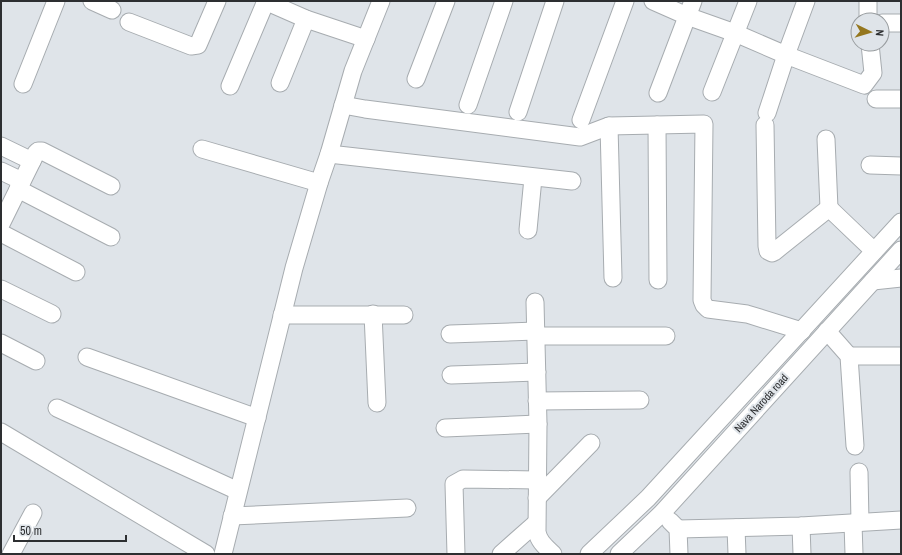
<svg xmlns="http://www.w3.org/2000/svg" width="902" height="555" font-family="'Archivo Narrow',sans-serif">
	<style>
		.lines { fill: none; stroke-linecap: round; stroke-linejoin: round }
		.minor-casing { stroke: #a7acb0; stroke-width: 19 }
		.minor { stroke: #fff; stroke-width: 17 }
		.labels { text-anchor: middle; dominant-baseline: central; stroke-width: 4; stroke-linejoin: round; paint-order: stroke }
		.street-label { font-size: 11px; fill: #2d2f31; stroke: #dfe4e9 }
	</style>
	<rect width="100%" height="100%" fill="#dfe4e9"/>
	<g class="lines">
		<defs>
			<g id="minor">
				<polyline points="92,1 112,10"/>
				<polyline points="265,1 306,19 366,39"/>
				<polyline points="653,1 687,16 735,33 786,55 864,85 873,73 870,44"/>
				<polyline points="868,1 868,20"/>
				<polyline points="129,22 191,46 198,45 217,1"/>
				<polyline points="882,23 901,23"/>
				<polyline points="416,79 446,1"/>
				<polyline points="280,83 306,19"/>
				<polyline points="23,84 56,1"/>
				<polyline points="230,86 266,1"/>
				<polyline points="712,92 748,1"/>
				<polyline points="658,93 693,1"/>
				<polyline points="876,99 901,99"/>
				<polyline points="343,105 365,109 580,137 609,126 704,124 702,300 704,305 708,309 747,314 802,331"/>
				<polyline points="468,105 504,1"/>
				<polyline points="518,112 555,1"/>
				<polyline points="767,113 786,55 806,1"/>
				<polyline points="581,120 625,1"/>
				<polyline points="657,125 658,280"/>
				<polyline points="765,125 767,246 768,251 772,253 774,252 829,208 874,251"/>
				<polyline points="609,126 613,278"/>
				<polyline points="826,139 829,208"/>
				<polyline points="1,146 32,161"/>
				<polyline points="202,149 319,183"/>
				<polyline points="329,154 572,181"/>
				<polyline points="870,165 901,166"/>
				<polyline points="1,171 22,181"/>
				<polyline points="18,189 111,237"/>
				<polyline points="1,224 36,153 38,151 42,151 111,186"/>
				<polyline points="528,230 533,178"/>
				<polyline points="1,233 76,272"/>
				<polyline points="873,281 901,278"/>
				<polyline points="1,289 52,314"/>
				<path d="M535,302l3,122 -1,108c2,10 9,15 16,22"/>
				<polyline points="373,314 377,403"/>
				<polyline points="282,315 404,315"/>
				<polyline points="827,331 849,356 855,446"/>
				<polyline points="450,334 536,331"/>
				<polyline points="536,336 666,336"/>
				<polyline points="1,343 36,361"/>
				<polyline points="849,356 901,356"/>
				<polyline points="87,357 257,418"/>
				<polyline points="451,375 537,372"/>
				<polyline points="537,401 640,400"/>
				<polyline points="57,408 238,491"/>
				<polyline points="445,428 538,424"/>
				<polyline points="1,432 206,554"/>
				<polyline points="859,472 860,522"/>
				<polyline points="537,498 591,443"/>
				<polyline points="232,516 407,508"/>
				<polyline points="670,521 678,529 679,554"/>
				<polyline points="853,523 854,554"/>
				<polyline points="801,526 802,554"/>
				<polyline points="736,528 737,554"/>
				<polyline points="678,529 801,526 901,520"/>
				<polyline points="11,554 33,513"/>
				<polyline points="223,554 294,268 319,183 329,154 353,71 381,1"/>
				<polyline points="456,554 454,484 463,479 537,480"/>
				<polyline points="501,554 536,523"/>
				<polyline points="589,554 648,498 901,222"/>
				<polyline points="619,554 662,513 901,250"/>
			</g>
		</defs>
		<use href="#minor" class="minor-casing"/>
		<use href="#minor" class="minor"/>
	</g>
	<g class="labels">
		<g class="street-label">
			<text transform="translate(761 403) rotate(-48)">Nava Naroda road</text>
		</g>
	</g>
	<rect width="902" height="555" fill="none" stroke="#2d2f31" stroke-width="4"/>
	<g transform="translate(870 32) rotate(95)"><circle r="19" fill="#dfe4e9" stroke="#989c9f"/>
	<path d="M0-3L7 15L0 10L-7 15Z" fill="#95771e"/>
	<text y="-6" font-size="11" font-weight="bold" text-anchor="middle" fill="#2d2f31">N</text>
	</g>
	<path d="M14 535v6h112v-6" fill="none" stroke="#2d2f31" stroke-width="2"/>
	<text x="20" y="535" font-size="12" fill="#2d2f31" stroke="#dfe4e9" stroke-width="3" paint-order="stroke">50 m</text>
</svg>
